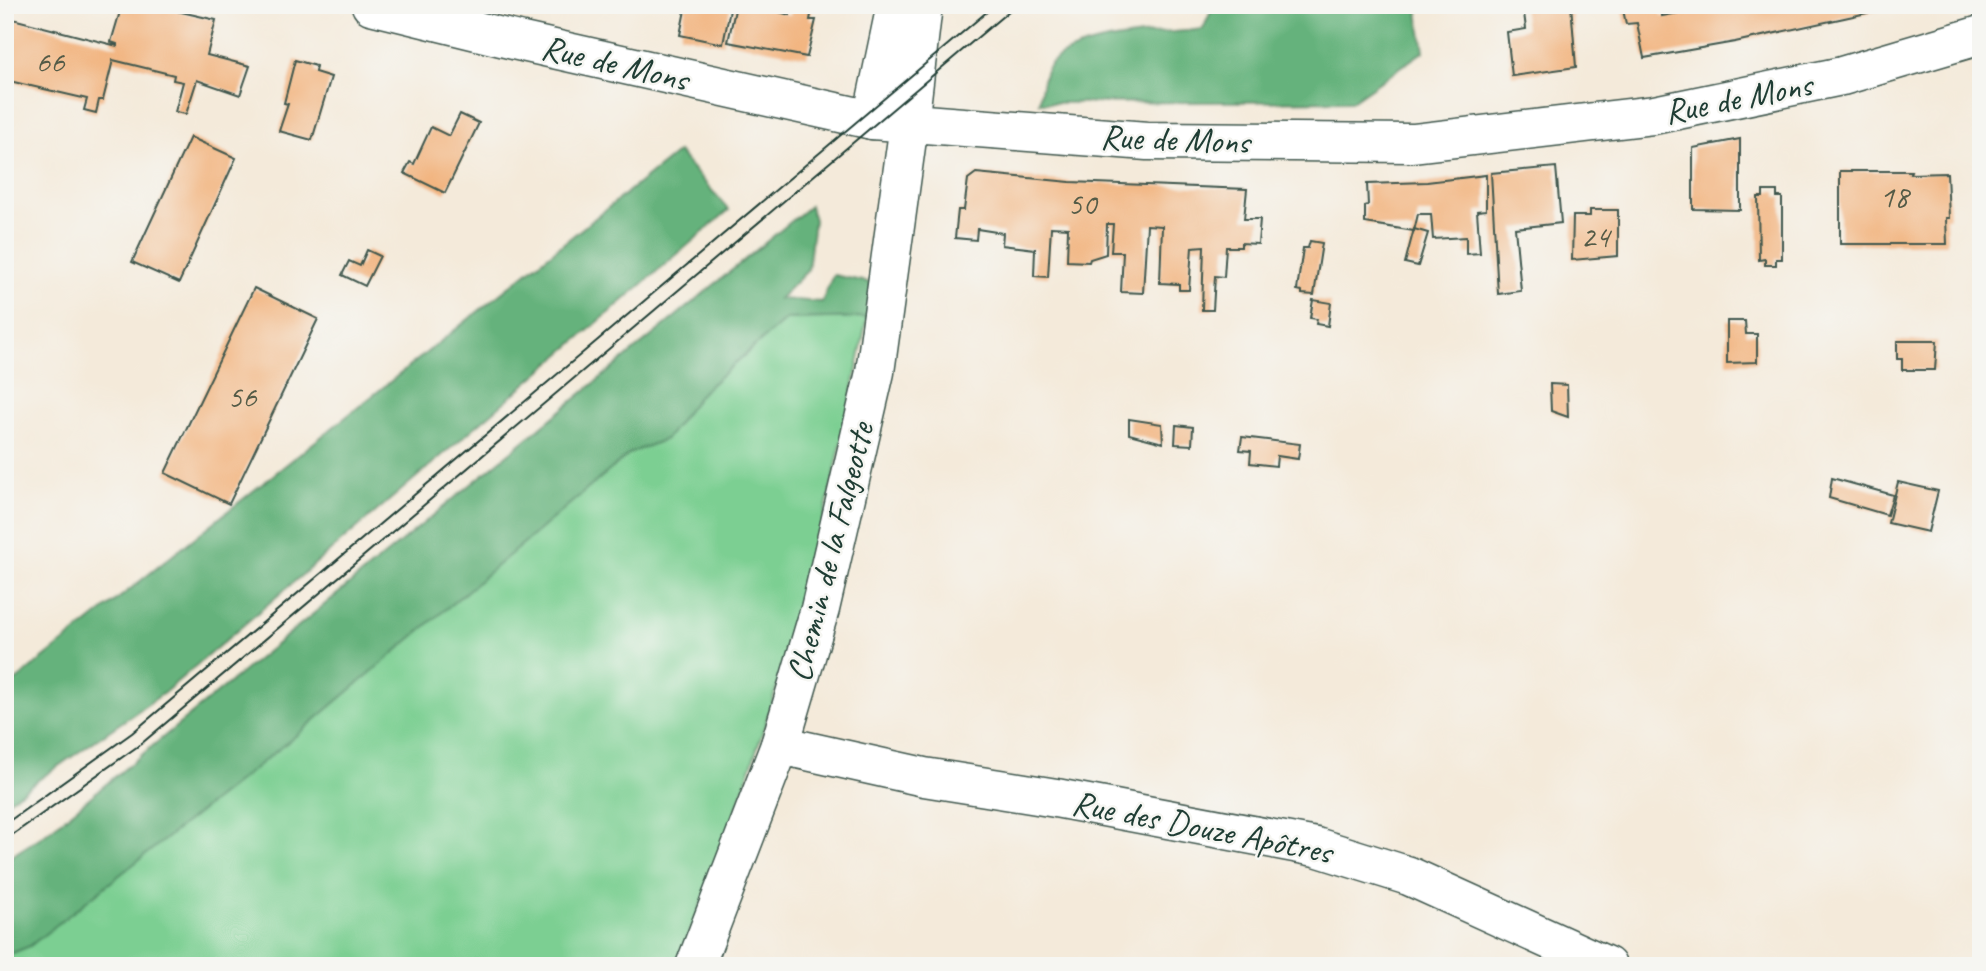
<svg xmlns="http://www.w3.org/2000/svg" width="1986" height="971" font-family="Caveat,sans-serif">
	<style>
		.green { fill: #7ccf92; stroke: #4e8663; stroke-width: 2 }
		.forest { fill: #65b27c; stroke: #427858; stroke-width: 2 }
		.building { fill: #f2b581 }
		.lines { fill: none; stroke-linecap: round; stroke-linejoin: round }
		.minor-casing { stroke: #3f574d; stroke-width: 41 }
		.highway-casing { stroke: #3f574d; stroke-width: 41 }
		.minor { stroke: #fff; stroke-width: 38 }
		.highway { stroke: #fff; stroke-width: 38 }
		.tram { stroke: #1f3d34; stroke-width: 2 }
		.labels { text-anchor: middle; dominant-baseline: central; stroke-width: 5; stroke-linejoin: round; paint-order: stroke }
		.number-label { font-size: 32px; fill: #545b47 }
		.street-label { font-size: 35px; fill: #1f3d34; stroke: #f6f6f2 }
	</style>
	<rect width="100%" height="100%" fill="#f6f6f2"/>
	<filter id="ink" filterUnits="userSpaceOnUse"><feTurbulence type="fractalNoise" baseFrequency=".0143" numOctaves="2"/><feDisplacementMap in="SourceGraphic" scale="14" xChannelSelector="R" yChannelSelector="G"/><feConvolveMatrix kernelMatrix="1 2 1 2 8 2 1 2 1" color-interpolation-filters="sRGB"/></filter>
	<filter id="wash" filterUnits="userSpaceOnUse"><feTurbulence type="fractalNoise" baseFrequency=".00686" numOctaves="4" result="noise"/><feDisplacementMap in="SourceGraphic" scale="28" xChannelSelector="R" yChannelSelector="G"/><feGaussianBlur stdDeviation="1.57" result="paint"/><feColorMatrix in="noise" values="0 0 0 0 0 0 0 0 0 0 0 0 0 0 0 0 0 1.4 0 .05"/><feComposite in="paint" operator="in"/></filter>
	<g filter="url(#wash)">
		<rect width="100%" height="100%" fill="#f4eada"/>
		<path class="green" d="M867,317c-40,219 -105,444 -191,649h-671v-10l25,-10 600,-493 36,-14 36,-47 84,-73z"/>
		<g class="forest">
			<path d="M1214,5h203l7,46 -72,50 -313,2c2,-10 3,-28 9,-36 23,-32 118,-33 155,-38z"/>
			<polygon points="678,152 729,210 164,693 5,803 5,689"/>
			<polygon points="810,206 814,220 808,270 779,299 822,302 833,275 872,283 867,317 786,319 702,392 666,439 630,453 303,730 30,946 5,956 5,860 44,835"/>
		</g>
		<g id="blocks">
			<g class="building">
				<polygon points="122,5 151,5 216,20 207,55 250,66 240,95 197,80 186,114 175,112 183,82 173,80 174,75 113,60 103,100 99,100 96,113 84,110 87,99 5,80 5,17 117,46 117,44 111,42"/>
				<polygon points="686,5 731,5 723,44 680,35"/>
				<polygon points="736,5 781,5 779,12 790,15 792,5 813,5 810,20 816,20 807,57 728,42"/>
				<polygon points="1523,5 1571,5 1576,67 1512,76 1507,32 1526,29"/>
				<polygon points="1622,5 1659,5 1662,16 1684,12 1683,9 1706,5 1899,6 1735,42 1644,58 1637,23 1626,24"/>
				<polygon points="295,60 316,66 315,72 331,77 312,140 279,131 288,104 284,103"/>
				<polygon points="460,114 479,123 445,193 404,173 410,162 414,164 431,127 449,136"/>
				<polygon points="190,137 236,158 179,283 132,262"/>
				<polygon points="1740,139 1740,210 1693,209 1693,148"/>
				<polygon points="1556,167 1561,223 1515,228 1521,291 1498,294 1491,173"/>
				<polygon points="1840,171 1911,171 1910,174 1947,173 1949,218 1946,218 1947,244 1840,244"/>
				<polygon points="976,173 1070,182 1247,189 1244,219 1260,219 1258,244 1241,243 1241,247 1226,247 1224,277 1215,276 1213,310 1202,310 1204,246 1192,247 1189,290 1179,290 1179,284 1160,283 1162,226 1147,225 1143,293 1121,292 1123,252 1111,252 1113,224 1107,224 1106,254 1090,259 1089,262 1067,261 1068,228 1051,227 1048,277 1034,276 1035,249 1002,245 1003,233 977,229 976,240 955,238 958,210 964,210 968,179"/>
				<polygon points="1486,175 1486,210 1477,211 1480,253 1466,254 1466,237 1433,239 1431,214 1418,214 1414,231 1365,223 1365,206 1368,205 1367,184 1427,182"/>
				<polygon points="1763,191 1777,191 1777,197 1782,197 1782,259 1776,259 1776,265 1765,265 1765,259 1759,260 1758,197 1763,197"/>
				<polygon points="1590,210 1618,210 1618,256 1572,260 1573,216 1590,216"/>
				<polygon points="1414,229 1428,233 1418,266 1405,263"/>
				<polygon points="1310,241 1322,243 1314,295 1302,294 1302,291 1297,290 1303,248 1308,248"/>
				<polygon points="367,250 380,256 365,286 342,275 349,261 360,266"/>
				<polygon points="254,288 318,319 229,504 165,473"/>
				<polygon points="1313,300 1331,303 1328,326 1316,324 1317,319 1310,318"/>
				<polygon points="1727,321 1745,321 1746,334 1757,334 1757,362 1727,363"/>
				<polygon points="1897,341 1937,341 1935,370 1902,370 1902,359 1897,359"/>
				<polygon points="1550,384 1567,385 1568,417 1551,411"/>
				<polygon points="1129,419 1162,424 1163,443 1129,434"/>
				<polygon points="1176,425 1193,427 1192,445 1175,444"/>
				<polygon points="1242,437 1300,444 1298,459 1277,456 1276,466 1250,463 1251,451 1240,450"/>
				<polygon points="1832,478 1893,495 1887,515 1829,498"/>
				<polygon points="1898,482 1938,491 1928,532 1888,523"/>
			</g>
		</g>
	</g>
	<g filter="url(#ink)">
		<use href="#blocks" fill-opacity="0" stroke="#3f574d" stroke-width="2"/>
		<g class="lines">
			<defs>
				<g id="minor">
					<polyline points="371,5 518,41 872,120 1147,141 1413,143 1654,115 1842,76 1981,35"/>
					<polyline points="780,745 924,777 1056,798 1316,847 1409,876 1607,966"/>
					<polyline points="695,966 780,745 820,609 875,372 909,124"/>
				</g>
				<g id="highway">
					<polyline points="872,120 896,5"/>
					<polyline points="909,124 923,5"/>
				</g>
			</defs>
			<use href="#minor" class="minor-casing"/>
			<use href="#highway" class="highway-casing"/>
			<use href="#minor" class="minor"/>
			<use href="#highway" class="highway"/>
			<g class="tram">
				<polyline points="5,824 132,733 995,5"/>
				<polyline points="5,840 141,744 1016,5"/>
			</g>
		</g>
	</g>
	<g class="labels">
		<g class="number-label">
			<text x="50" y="61">66</text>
			<text x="1894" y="196">18</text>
			<text x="1082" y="203">50</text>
			<text x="1595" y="236">24</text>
			<text x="242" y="396">56</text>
		</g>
		<g class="street-label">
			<text transform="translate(615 63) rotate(13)">Rue de Mons</text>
			<text transform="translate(1738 98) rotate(-11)">Rue de Mons</text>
			<text transform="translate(1175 139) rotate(2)">Rue de Mons</text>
			<text transform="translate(830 552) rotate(-76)">Chemin de la Falgeotte</text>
			<text transform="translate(1202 827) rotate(11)">Rue des Douze Apôtres</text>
		</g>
	</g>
	<rect width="1986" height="971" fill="none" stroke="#f6f6f2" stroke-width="28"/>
</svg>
